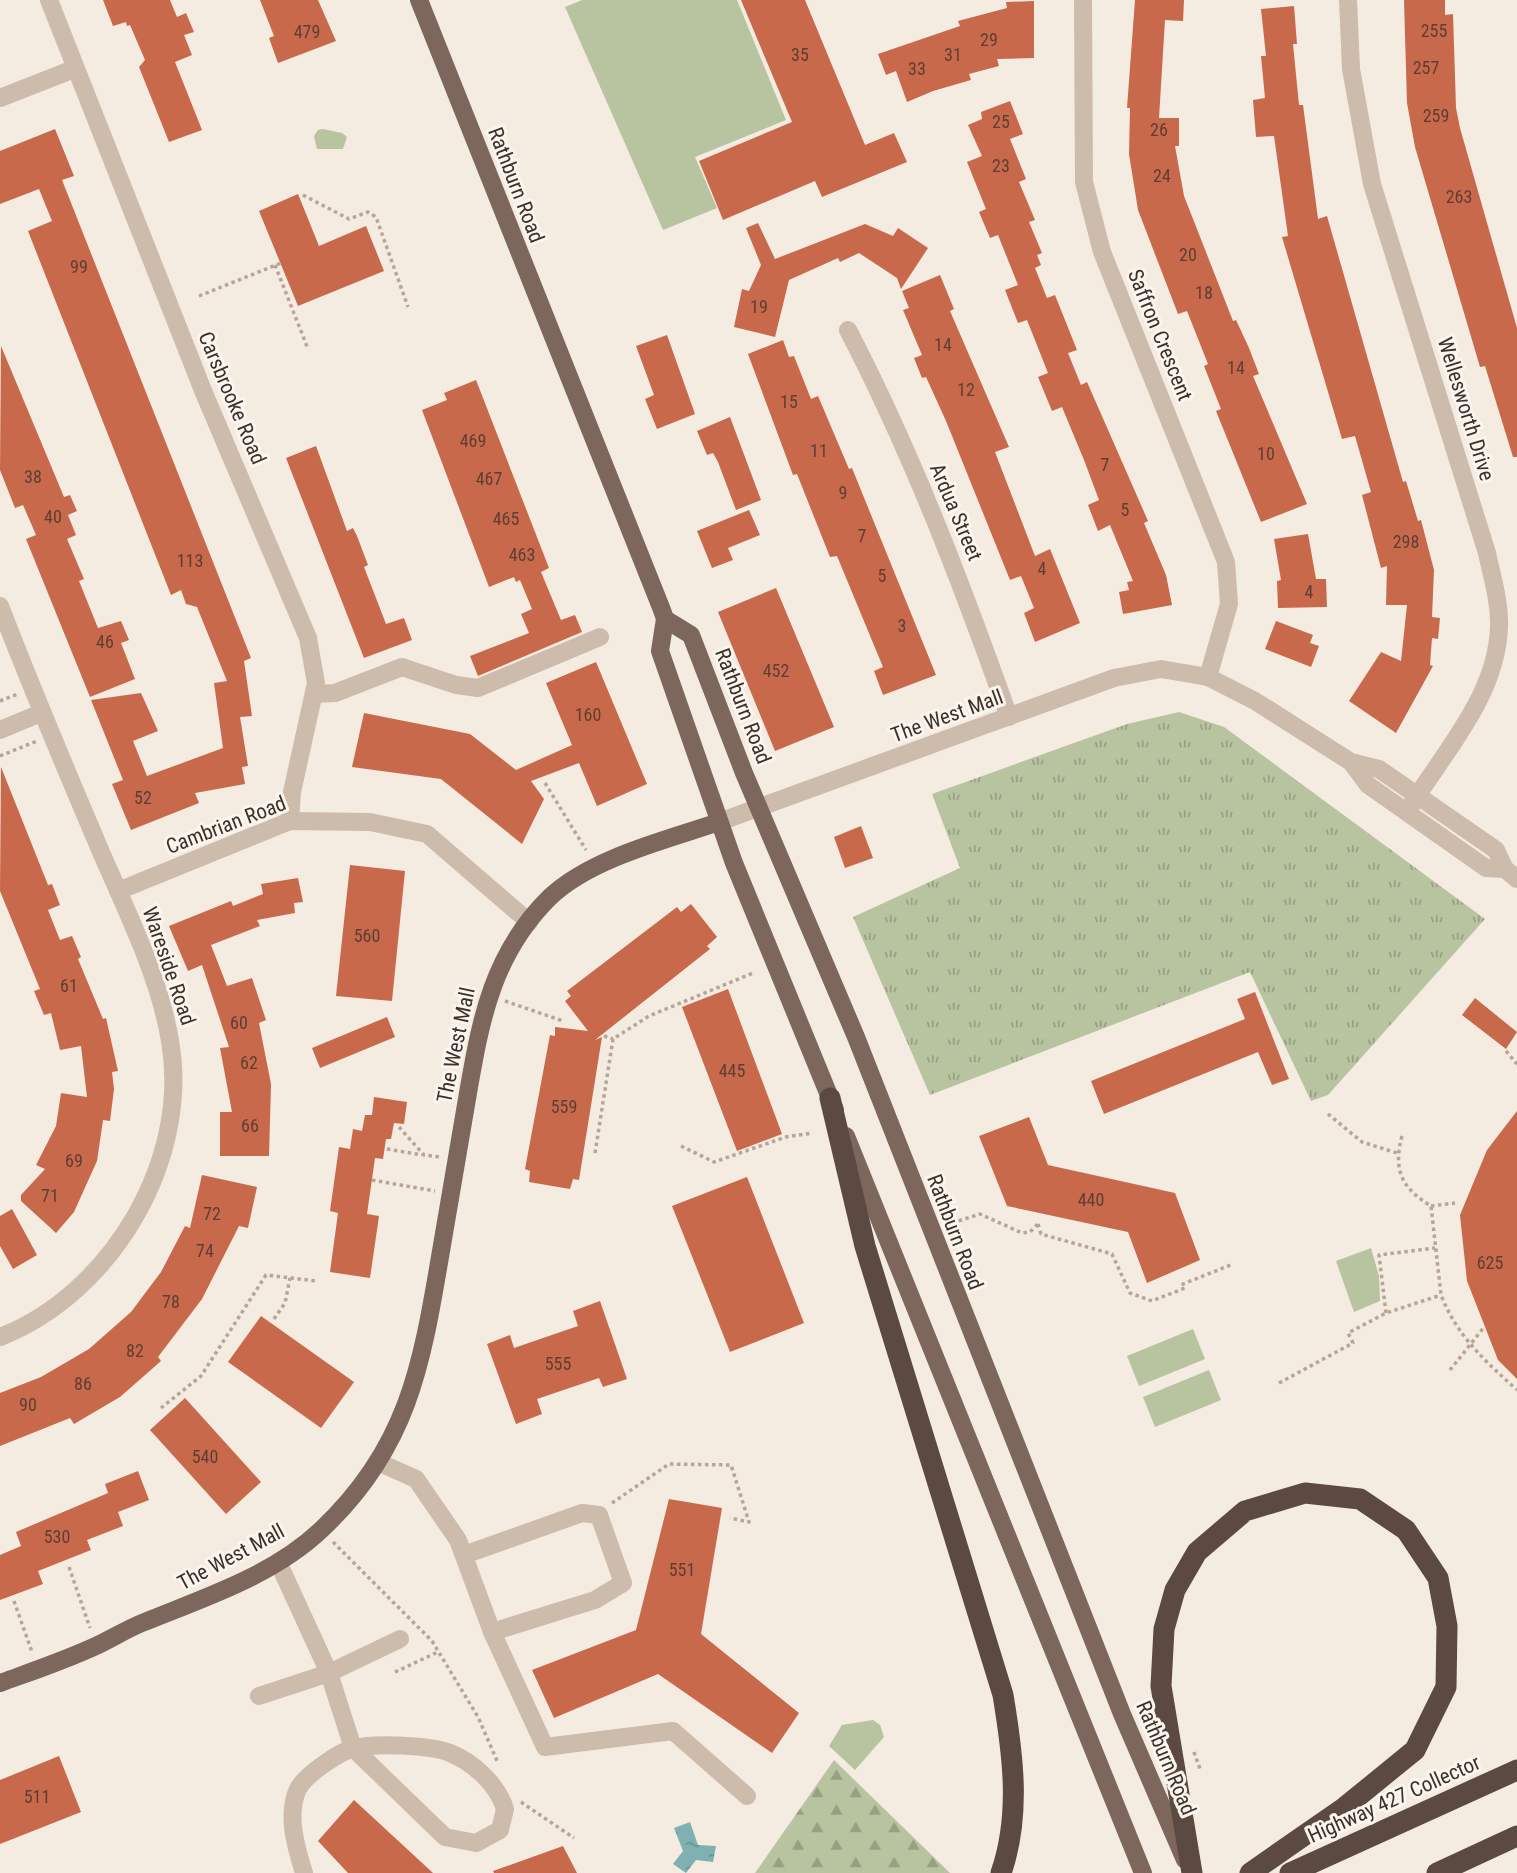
<svg xmlns="http://www.w3.org/2000/svg" width="1517" height="1873" font-family="'Roboto Condensed',sans-serif">
	<style>
		.grass { fill: url(#grass-tufts) }
		.forest { fill: url(#forest-firs) }
		.park { fill: #b8c4a0 }
		.water { fill: url(#water-ripples) }
		.building { fill: #c8694b }
		.lines { fill: none; stroke-linecap: round; stroke-linejoin: round }
		.path { stroke: #b9a596; stroke-width: 3.5; stroke-dasharray: 3.5 3.5; stroke-linecap: butt }
		.minor { stroke: #cdbbac; stroke-width: 18 }
		.major { stroke: #7d675c; stroke-width: 18 }
		.highway { stroke: #5c4a42; stroke-width: 21 }
		.labels { text-anchor: middle; dominant-baseline: central; stroke-width: 6; stroke-linejoin: round; paint-order: stroke }
		.number-label { font-size: 18px; fill: #5e3e33 }
		.street-label { font-size: 21px; fill: #3b302b; stroke: #fbf5ee }
	</style>
	<defs>
		<pattern id="grass-tufts" width="24" height="20" patternUnits="userSpaceOnUse" patternTransform="scale(1.75)"><rect width="24" height="20" fill="#b8c4a0"/><path d="M3 7l-1-3M5 7V3M7 7l1-3M15 17l-1-3M17 17v-4M19 17l1-3" fill="none" stroke="#97a083"/></pattern>
		<pattern id="forest-firs" width="22" height="20" patternUnits="userSpaceOnUse" patternTransform="scale(1.75)"><rect width="22" height="20" fill="#b8c4a0"/><path d="M5 1l3.5 6h-7zM16 11l3.5 6h-7z" fill="#97a083"/></pattern>
		<pattern id="water-ripples" width="26" height="14" patternUnits="userSpaceOnUse" patternTransform="scale(1.75)"><rect width="26" height="14" fill="#7fb0b2"/><path d="M2 4q2-2 4 0t4 0M15 11q2-2 4 0t4 0" fill="none" stroke="#699091"/></pattern>
	</defs>
	<rect width="100%" height="100%" fill="#f4ebe1"/>
	<polygon class="grass" points="1179,712 1224,727 1485,919 1328,1095 1311,1101 1250,972 930,1095 853,917 960,868 932,794 1127,724"/>
	<polygon class="forest" points="834,1760 950,1873 755,1873"/>
	<g class="park">
		<polygon points="582,0 737,0 786,120 695,157 717,208 663,230 565,7"/>
		<polygon points="323,129 342,133 347,137 343,149 317,149 314,136 318,130"/>
		<polygon points="1371,1248 1379,1276 1380,1301 1354,1312 1336,1261"/>
		<polygon points="1193,1329 1205,1359 1139,1386 1127,1356"/>
		<polygon points="1209,1370 1221,1400 1155,1427 1143,1397"/>
		<polygon points="873,1720 880,1725 884,1737 855,1770 829,1746 842,1725"/>
	</g>
	<polygon class="water" points="690,1822 698,1845 716,1846 713,1862 696,1860 686,1873 673,1864 683,1851 674,1828"/>
	<g class="building">
		<polygon points="103,0 170,0 177,17 186,13 194,32 184,35 192,55 175,62 202,130 169,142 139,67 145,60 130,25 127,26 126,22 113,26"/>
		<polygon points="260,0 318,0 336,41 278,63 269,38 274,36"/>
		<polygon points="741,0 805,0 865,145 894,133 907,162 822,197 815,181 723,220 699,161 792,122"/>
		<polygon points="1135,0 1184,0 1183,21 1165,20 1159,118 1179,118 1179,146 1175,146 1184,196 1233,321 1236,320 1249,348 1259,374 1253,376 1307,504 1261,522 1216,411 1221,409 1204,366 1208,364 1187,311 1178,314 1138,210 1129,154 1130,108 1127,108"/>
		<polygon points="1404,0 1445,0 1445,15 1453,14 1456,108 1460,128 1517,328 1517,457 1513,457 1485,366 1480,367 1415,147 1407,103"/>
		<polygon points="1034,1 1034,58 997,59 999,66 969,74 971,80 933,91 907,102 896,71 886,75 878,54 960,26 958,21 1007,8 1006,2"/>
		<polygon points="1294,6 1297,44 1293,44 1299,105 1303,105 1318,219 1327,216 1403,482 1406,481 1418,521 1421,520 1434,570 1432,617 1440,618 1438,639 1432,638 1430,665 1433,666 1396,733 1349,701 1381,652 1401,661 1407,605 1386,605 1387,566 1381,568 1362,495 1371,492 1355,436 1342,439 1282,237 1288,236 1274,136 1256,137 1253,100 1265,98 1261,56 1266,56 1261,9"/>
		<polygon points="1010,101 1023,134 1010,139 1026,179 1019,182 1035,220 1029,222 1042,253 1037,255 1041,265 1035,268 1047,298 1055,295 1077,350 1068,353 1081,385 1087,382 1148,521 1144,523 1166,575 1172,605 1123,614 1119,592 1129,590 1127,582 1133,581 1110,525 1098,531 1088,505 1099,500 1084,460 1062,407 1052,411 1038,377 1048,373 1027,320 1018,323 1005,290 1018,285 998,235 990,238 979,212 986,209 967,162 982,156 968,125 982,119 981,112"/>
		<polygon points="55,129 74,176 62,180 251,658 244,661 252,716 240,717 248,766 242,767 245,784 195,793 199,803 131,830 112,784 123,780 91,700 141,693 158,731 133,741 147,776 223,748 214,683 227,681 197,607 186,604 181,590 171,595 28,231 52,221 39,189 0,204 0,151"/>
		<polygon points="298,194 319,246 366,226 384,271 298,306 259,211"/>
		<polygon points="758,223 775,259 865,224 893,236 898,228 928,248 901,289 897,278 859,253 840,262 838,258 789,280 775,337 734,327 742,289 749,291 761,265 746,228"/>
		<polygon points="940,275 954,309 950,311 1009,447 995,452 1035,556 1050,549 1080,623 1035,642 1024,613 1034,608 1021,576 1010,580 946,421 926,377 922,378 914,358 922,355 903,310 909,308 902,291"/>
		<polygon points="667,335 695,414 657,429 645,399 654,395 636,346"/>
		<polygon points="783,340 789,357 794,356 811,399 818,396 849,469 852,468 936,675 883,695 874,671 883,667 837,556 830,557 797,474 793,475 748,354"/>
		<polygon points="1,346 64,497 70,495 77,511 68,515 76,535 67,539 84,579 79,581 98,628 121,621 129,640 121,643 135,679 90,697 26,539 36,535 23,505 15,508 0,470"/>
		<polygon points="476,380 549,568 541,572 561,620 575,615 582,632 478,676 470,656 529,633 521,614 532,609 520,580 516,582 514,577 489,587 422,410 447,400 444,393"/>
		<polygon points="730,417 761,500 736,510 718,462 713,453 707,455 697,431"/>
		<polygon points="316,446 347,531 353,528 357,536 368,565 364,567 386,624 404,618 412,640 364,658 286,458"/>
		<polygon points="749,510 760,535 728,548 733,560 712,568 697,531"/>
		<polygon points="1308,534 1316,579 1326,579 1327,607 1278,608 1277,581 1281,580 1274,539"/>
		<polygon points="776,588 834,727 775,751 718,612"/>
		<polygon points="1276,621 1313,635 1310,643 1319,646 1311,667 1265,649"/>
		<polygon points="596,662 647,784 597,806 579,763 531,781 544,799 522,844 441,779 352,767 364,713 470,734 516,770 572,745 546,683"/>
		<polygon points="1,767 48,885 52,884 60,905 48,910 60,940 72,936 81,957 78,959 103,1019 106,1018 118,1071 112,1072 114,1089 110,1121 103,1120 97,1161 74,1212 56,1233 21,1201 21,1195 45,1169 36,1165 56,1126 61,1093 87,1097 81,1046 60,1050 51,1013 44,1015 34,991 40,989 0,891"/>
		<polygon points="861,826 873,858 845,868 834,837"/>
		<polygon points="350,865 405,871 392,1001 336,996"/>
		<polygon points="298,878 303,902 294,903 295,913 257,920 260,926 211,945 227,986 252,978 266,1020 259,1023 271,1084 269,1156 220,1156 220,1112 232,1112 220,1048 229,1047 202,965 188,971 169,926 231,901 233,906 263,894 261,884"/>
		<polygon points="691,904 717,937 707,946 710,949 595,1040 602,1037 579,1180 573,1179 570,1189 529,1182 530,1171 525,1169 550,1035 555,1036 555,1027 588,1031 565,1001 571,996 567,991 677,907 681,912"/>
		<polygon points="728,989 782,1134 737,1151 682,1007"/>
		<polygon points="1255,992 1289,1079 1272,1085 1258,1052 1104,1114 1091,1081 1245,1019 1237,999"/>
		<polygon points="1475,998 1517,1032 1506,1049 1462,1015"/>
		<polygon points="387,1017 395,1037 320,1068 312,1048"/>
		<polygon points="374,1097 407,1102 404,1124 394,1123 391,1139 386,1139 383,1159 375,1158 367,1214 379,1216 370,1278 330,1272 338,1213 330,1211 339,1147 350,1149 353,1129 362,1131 365,1115 372,1115"/>
		<polygon points="1517,1111 1517,1379 1498,1360 1467,1281 1460,1215 1487,1150"/>
		<polygon points="1029,1117 1048,1165 1175,1193 1200,1260 1147,1283 1128,1232 1007,1206 979,1136"/>
		<polygon points="202,1175 257,1187 248,1228 239,1226 202,1299 158,1357 161,1361 120,1397 74,1424 70,1418 0,1446 0,1393 41,1377 89,1349 131,1312 161,1272 185,1226 190,1228"/>
		<polygon points="747,1177 804,1323 730,1352 672,1206"/>
		<polygon points="12,1209 37,1255 13,1269 0,1246 0,1216"/>
		<polygon points="600,1301 627,1379 603,1387 599,1378 537,1399 542,1414 516,1424 487,1344 510,1335 514,1348 578,1326 573,1311"/>
		<polygon points="261,1316 354,1382 321,1428 228,1362"/>
		<polygon points="185,1398 261,1482 226,1514 150,1430"/>
		<polygon points="138,1471 149,1500 118,1512 123,1526 87,1540 91,1550 38,1571 43,1584 0,1600 0,1555 21,1546 16,1532 108,1493 105,1484"/>
		<polygon points="669,1499 722,1508 701,1634 799,1713 772,1753 658,1674 554,1718 532,1670 636,1630"/>
		<polygon points="59,1756 81,1812 0,1844 0,1780"/>
		<polygon points="354,1800 433,1873 348,1873 318,1841"/>
		<polygon points="563,1846 577,1873 494,1873 493,1871"/>
	</g>
	<g class="lines">
		<g class="path">
			<polyline points="303,195 349,219 368,212 376,217 408,307"/>
			<polyline points="275,265 308,349"/>
			<polyline points="199,296 281,263"/>
			<polyline points="0,701 18,694"/>
			<polyline points="0,756 37,741"/>
			<polyline points="545,783 586,850"/>
			<polyline points="505,1001 563,1021"/>
			<polyline points="604,1036 613,1039"/>
			<polyline points="1506,1051 1517,1064"/>
			<polyline points="1328,1114 1362,1142 1397,1153"/>
			<polyline points="399,1127 424,1155 440,1157"/>
			<path d="M1402,1136c-9,33 -1,52 29,70l10,89c16,41 44,66 76,95"/>
			<polyline points="681,1146 714,1162 786,1137 812,1133"/>
			<polyline points="387,1149 422,1155"/>
			<polyline points="595,1153 613,1039 649,1016 753,973"/>
			<polyline points="372,1180 435,1191"/>
			<polyline points="1431,1206 1455,1203"/>
			<polyline points="952,1223 980,1214 1022,1233 1030,1232 1038,1224"/>
			<polyline points="1038,1224 1041,1234 1112,1254 1130,1293 1152,1301 1185,1288 1183,1284 1233,1264"/>
			<polyline points="1386,1313 1379,1255 1435,1248"/>
			<polyline points="274,1319 285,1303 290,1278"/>
			<polyline points="1450,1370 1485,1326"/>
			<polyline points="1279,1383 1353,1343 1348,1333 1386,1313 1441,1295"/>
			<polyline points="161,1408 201,1376 266,1275 316,1281"/>
			<polyline points="612,1503 669,1464 731,1465 749,1522 730,1518"/>
			<polyline points="333,1542 432,1641 478,1717 498,1763"/>
			<polyline points="69,1567 90,1628"/>
			<polyline points="14,1601 32,1652"/>
			<polyline points="395,1672 438,1652"/>
			<polyline points="1194,1752 1200,1769"/>
			<polyline points="521,1802 574,1838"/>
		</g>
		<g class="minor">
			<polyline points="49,0 204,393 308,638 316,683 292,792 290,821"/>
			<polyline points="1083,0 1084,182 1102,252 1226,562 1229,604 1208,677"/>
			<path d="M1348,0l3,69 21,115 115,369c5,24 13,49 12,74 -2,70 -58,128 -92,185"/>
			<polyline points="0,98 74,69"/>
			<path d="M848,330c65,125 114,255 161,387"/>
			<path d="M0,606c32,83 66,164 101,246 25,58 59,126 69,189 21,119 -59,253 -170,296"/>
			<polyline points="314,694 335,693 402,667 456,685 478,688 600,637"/>
			<polyline points="0,730 41,713"/>
			<polyline points="1351,762 1368,785 1486,868 1505,869"/>
			<polyline points="719,822 1114,678 1161,669 1208,677 1255,701 1351,762 1379,769 1496,850 1505,869 1517,879"/>
			<polyline points="118,891 290,821 370,822 427,834 529,922"/>
			<polyline points="378,1462 416,1479 458,1540 492,1632 595,1600 623,1583 599,1515 582,1513 464,1555"/>
			<path d="M278,1562l51,111 24,75 92,89 31,6 24,-13 5,-21c-7,-24 -32,-47 -55,-56 -20,-8 -75,-10 -96,-5 -15,4 -49,27 -56,41 -12,26 -2,58 6,84"/>
			<polyline points="492,1632 545,1747 673,1731 747,1796"/>
			<polyline points="259,1696 329,1673 400,1639"/>
		</g>
		<g class="major">
			<polyline points="419,0 662,610 665,619 660,651 734,863 835,1110"/>
			<polyline points="665,619 691,635 744,773 856,1037 1122,1714 1185,1860"/>
			<polyline points="846,1136 1143,1873"/>
			<path d="M0,1683c33,-12 66,-23 98,-38 15,-7 29,-16 44,-22 61,-25 131,-47 180,-94 87,-82 100,-166 119,-278 9,-53 18,-105 27,-158 13,-75 25,-140 82,-196 41,-39 116,-57 169,-75"/>
		</g>
		<g class="highway">
			<path d="M830,1098l35,148 138,449c10,60 18,120 -2,178"/>
			<polyline points="1192,1873 1161,1686 1164,1629 1175,1590 1197,1552 1245,1511 1305,1493 1360,1499 1406,1530 1438,1578 1447,1626 1446,1687 1415,1750 1345,1807 1250,1873"/>
			<polyline points="1290,1873 1517,1770"/>
			<polyline points="1437,1873 1517,1836"/>
		</g>
	</g>
	<g class="labels">
		<g class="number-label">
			<text x="1434" y="30">255</text>
			<text x="307" y="31">479</text>
			<text x="989" y="39">29</text>
			<text x="800" y="54">35</text>
			<text x="953" y="54">31</text>
			<text x="1426" y="67">257</text>
			<text x="917" y="68">33</text>
			<text x="1436" y="115">259</text>
			<text x="1001" y="121">25</text>
			<text x="1159" y="129">26</text>
			<text x="1001" y="165">23</text>
			<text x="1162" y="175">24</text>
			<text x="1459" y="196">263</text>
			<text x="1188" y="254">20</text>
			<text x="79" y="266">99</text>
			<text x="1204" y="292">18</text>
			<text x="759" y="306">19</text>
			<text x="943" y="344">14</text>
			<text x="1236" y="367">14</text>
			<text x="966" y="389">12</text>
			<text x="789" y="401">15</text>
			<text x="473" y="440">469</text>
			<text x="819" y="450">11</text>
			<text x="1266" y="453">10</text>
			<text x="1105" y="464">7</text>
			<text x="33" y="476">38</text>
			<text x="489" y="478">467</text>
			<text x="843" y="492">9</text>
			<text x="1125" y="509">5</text>
			<text x="53" y="516">40</text>
			<text x="506" y="518">465</text>
			<text x="862" y="535">7</text>
			<text x="1406" y="541">298</text>
			<text x="522" y="554">463</text>
			<text x="190" y="560">113</text>
			<text x="1042" y="568">4</text>
			<text x="882" y="575">5</text>
			<text x="1309" y="591">4</text>
			<text x="902" y="625">3</text>
			<text x="105" y="641">46</text>
			<text x="776" y="670">452</text>
			<text x="588" y="714">160</text>
			<text x="143" y="797">52</text>
			<text x="367" y="935">560</text>
			<text x="69" y="985">61</text>
			<text x="239" y="1022">60</text>
			<text x="249" y="1062">62</text>
			<text x="732" y="1070">445</text>
			<text x="564" y="1106">559</text>
			<text x="250" y="1125">66</text>
			<text x="74" y="1160">69</text>
			<text x="50" y="1195">71</text>
			<text x="1091" y="1199">440</text>
			<text x="212" y="1213">72</text>
			<text x="205" y="1250">74</text>
			<text x="1490" y="1262">625</text>
			<text x="171" y="1301">78</text>
			<text x="135" y="1350">82</text>
			<text x="558" y="1363">555</text>
			<text x="83" y="1383">86</text>
			<text x="28" y="1404">90</text>
			<text x="205" y="1456">540</text>
			<text x="57" y="1536">530</text>
			<text x="682" y="1569">551</text>
			<text x="37" y="1796">511</text>
		</g>
		<g class="street-label">
			<text transform="translate(516 185) rotate(69)">Rathburn Road</text>
			<text transform="translate(1160 335) rotate(68)">Saffron Crescent</text>
			<text transform="translate(232 398) rotate(67)">Carsbrooke Road</text>
			<text transform="translate(1466 409) rotate(73)">Wellesworth Drive</text>
			<text transform="translate(956 512) rotate(67)">Ardua Street</text>
			<text transform="translate(743 706) rotate(69)">Rathburn Road</text>
			<text transform="translate(947 716) rotate(-20)">The West Mall</text>
			<text transform="translate(226 825) rotate(-21)">Cambrian Road</text>
			<text transform="translate(169 966) rotate(71)">Wareside Road</text>
			<text transform="translate(456 1045) rotate(-78)">The West Mall</text>
			<text transform="translate(955 1232) rotate(69)">Rathburn Road</text>
			<text transform="translate(231 1557) rotate(-28)">The West Mall</text>
			<text transform="translate(1166 1758) rotate(67)">Rathburn Road</text>
			<text transform="translate(1394 1799) rotate(-24)">Highway 427 Collector</text>
		</g>
	</g>
</svg>
